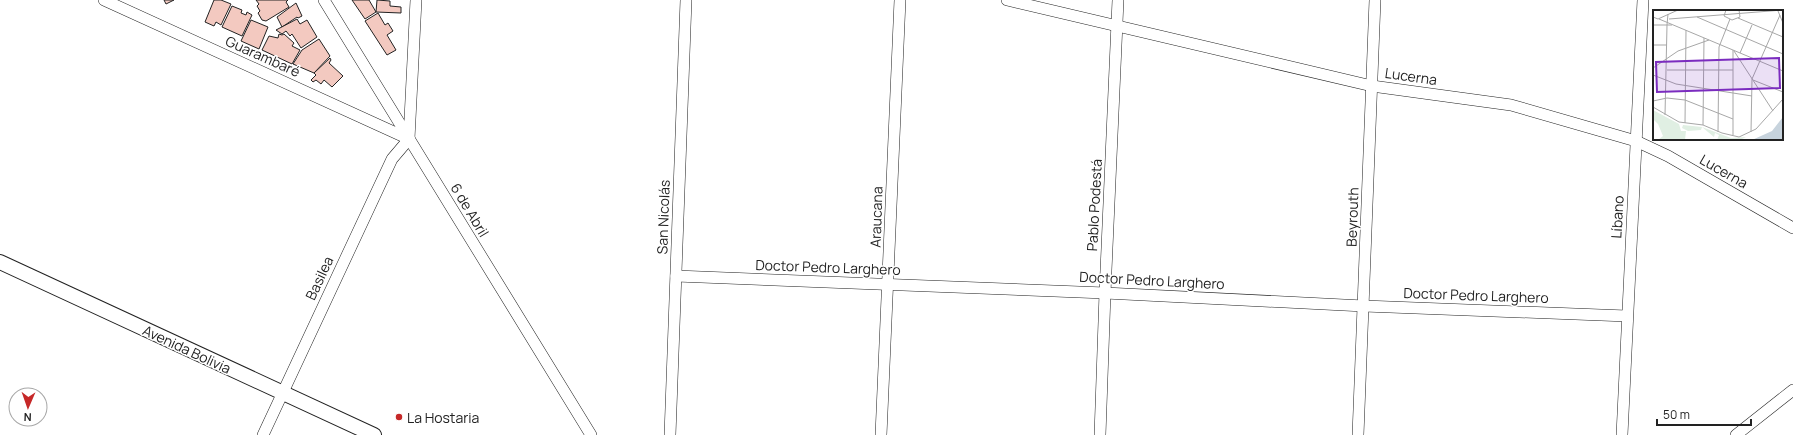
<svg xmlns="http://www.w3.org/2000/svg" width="1793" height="435" font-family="Manrope,sans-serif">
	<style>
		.building { fill: #f3c9c0; stroke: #222 }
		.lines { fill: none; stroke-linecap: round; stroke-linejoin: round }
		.minor-casing { stroke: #222; stroke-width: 12 }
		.tertiary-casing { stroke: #222; stroke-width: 16 }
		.minor { stroke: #fff; stroke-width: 11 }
		.tertiary { stroke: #fff; stroke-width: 14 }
		.poi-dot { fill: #c62828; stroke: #fff; stroke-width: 1.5 }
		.labels { text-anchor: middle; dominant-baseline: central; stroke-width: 3; stroke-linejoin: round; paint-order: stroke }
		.street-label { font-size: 14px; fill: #222; stroke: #fff }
		.poi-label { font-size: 14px; fill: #222; stroke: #fff; text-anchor: start }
		.inset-road { fill: none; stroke: #a7a7a7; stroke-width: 1 }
		.view { fill: #7b2cbf; fill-opacity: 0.15; stroke: #7b2cbf; stroke-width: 2 }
		.inset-edge { fill: none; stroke: #222; stroke-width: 2 }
	</style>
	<rect width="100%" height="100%" fill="#fff"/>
	<g class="building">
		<polygon points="164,0 174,0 166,4"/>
		<polygon points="214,0 221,0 231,4 221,25 216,22 214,26 205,22"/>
		<polygon points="256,0 288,0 286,2 289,7 266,21 262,20 258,13 260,11 257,6 259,4"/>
		<polygon points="352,0 369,0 376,12 365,19"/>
		<polygon points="377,0 390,1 390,6 401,7 401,13 376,12"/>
		<polygon points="296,3 302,16 298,18 297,17 282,27 277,17"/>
		<polygon points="232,6 242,10 241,13 246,15 247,12 252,15 242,36 222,27"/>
		<polygon points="378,13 385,25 388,23 393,31 387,35 396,50 387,55 365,21"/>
		<polygon points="297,19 300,24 307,20 317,37 301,48 292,34 290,36 286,31 282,34 276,30"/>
		<polygon points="251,20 268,27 259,49 241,41"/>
		<polygon points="279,34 282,35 284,34 294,43 292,46 300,50 292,64 262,50 269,36 278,38"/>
		<polygon points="319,39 330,56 314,73 293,64 302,50"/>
		<polygon points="330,58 331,60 329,63 343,76 332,87 324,80 321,84 316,80 313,82 311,80 316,75 314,73"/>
	</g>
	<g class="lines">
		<defs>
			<g id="minor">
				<polyline points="104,0 409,139"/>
				<polyline points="324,0 591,435"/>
				<polyline points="1007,0 1372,86 1511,105 1636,141 1668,156 1793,228"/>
				<polyline points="409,139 416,0"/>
				<polyline points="676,276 1105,293 1364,306 1627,316"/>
				<polyline points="263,435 392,159 409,139"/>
				<polyline points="670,435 686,0"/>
				<polyline points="881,435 900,0"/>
				<polyline points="1100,435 1105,293 1118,0"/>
				<polyline points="1358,435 1375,0"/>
				<polyline points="1622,435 1643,0"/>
				<polyline points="1736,435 1793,390"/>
			</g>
			<polyline id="tertiary" points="0,262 374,435"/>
		</defs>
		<use href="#minor" class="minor-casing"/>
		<use href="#tertiary" class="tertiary-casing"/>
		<use href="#minor" class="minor"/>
		<use href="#tertiary" class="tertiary"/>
	</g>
	<circle class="poi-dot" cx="399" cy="417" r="4"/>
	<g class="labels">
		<g class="street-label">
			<text transform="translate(263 56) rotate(24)">Guarambaré</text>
			<text transform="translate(1411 76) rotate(8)">Lucerna</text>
			<text transform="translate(1724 171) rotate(30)">Lucerna</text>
			<text transform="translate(1094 205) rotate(-87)">Pablo Podestá</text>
			<text transform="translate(470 210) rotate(59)">6 de Abril</text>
			<text transform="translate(663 217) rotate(-88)">San Nicolás</text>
			<text transform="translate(876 217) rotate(-88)">Araucana</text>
			<text transform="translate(1352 217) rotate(-88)">Beyrouth</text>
			<text transform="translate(1617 217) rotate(-87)">Líbano</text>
			<text transform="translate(828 267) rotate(2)">Doctor Pedro Larghero</text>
			<text transform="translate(319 278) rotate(-65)">Basilea</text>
			<text transform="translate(1152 280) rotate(3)">Doctor Pedro Larghero</text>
			<text transform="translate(1476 295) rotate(2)">Doctor Pedro Larghero</text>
			<text transform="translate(187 349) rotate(25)">Avenida Bolivia</text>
		</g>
		<g class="poi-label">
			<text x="407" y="417">La Hostaria</text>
		</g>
	</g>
	<g transform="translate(1653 10)">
		<rect width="130" height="130" fill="#fff"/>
		<path d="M0,100l26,14 2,7h5l-1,9h-27l5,-4 -5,-12 -5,-5zM30,115l19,2 29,11 15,-1 -6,3h-23l2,-5 -4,-2 -1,4 -12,-10 -1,3 -13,1 -6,-3z" fill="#e0efe3"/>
		<path d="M130,107v23h-31l20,-9z" fill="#c7d3dd"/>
		<path class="inset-road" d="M73,0l-2,6 8,4 8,-3 -1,-7M125,1l5,12M0,7l5,2 20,-9M44,7l86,37M85,8l45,19M6,9l124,52M16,9l114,-9M0,15h14l1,-11M0,35h14M81,41l39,60M87,43l12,-28M0,58l25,-17 31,-11M14,60h66M0,65l23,9 76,12M100,70l30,12M0,91l14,-3 18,2 48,19M0,97l26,15 24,3 19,8 17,4 17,-8 27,-30M12,105l2,-90h5M32,113l1,-93M50,115l1,-87M65,122l1,-85 11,-28M98,122l1,-53 28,-64M80,125v-85"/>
		<path class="view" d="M126,48l1,30 -123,4 -1,-30z"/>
		<rect width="130" height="130" class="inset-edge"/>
	</g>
	<g transform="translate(28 407) rotate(182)"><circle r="19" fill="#ffffff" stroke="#a7a7a7"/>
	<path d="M0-3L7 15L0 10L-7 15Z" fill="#c62828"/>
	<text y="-6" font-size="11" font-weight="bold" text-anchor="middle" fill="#222222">N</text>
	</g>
	<path d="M1657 419v6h94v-6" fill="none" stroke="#222222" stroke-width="2"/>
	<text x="1663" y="419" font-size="12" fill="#222222" stroke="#ffffff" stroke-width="3" paint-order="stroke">50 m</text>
</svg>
